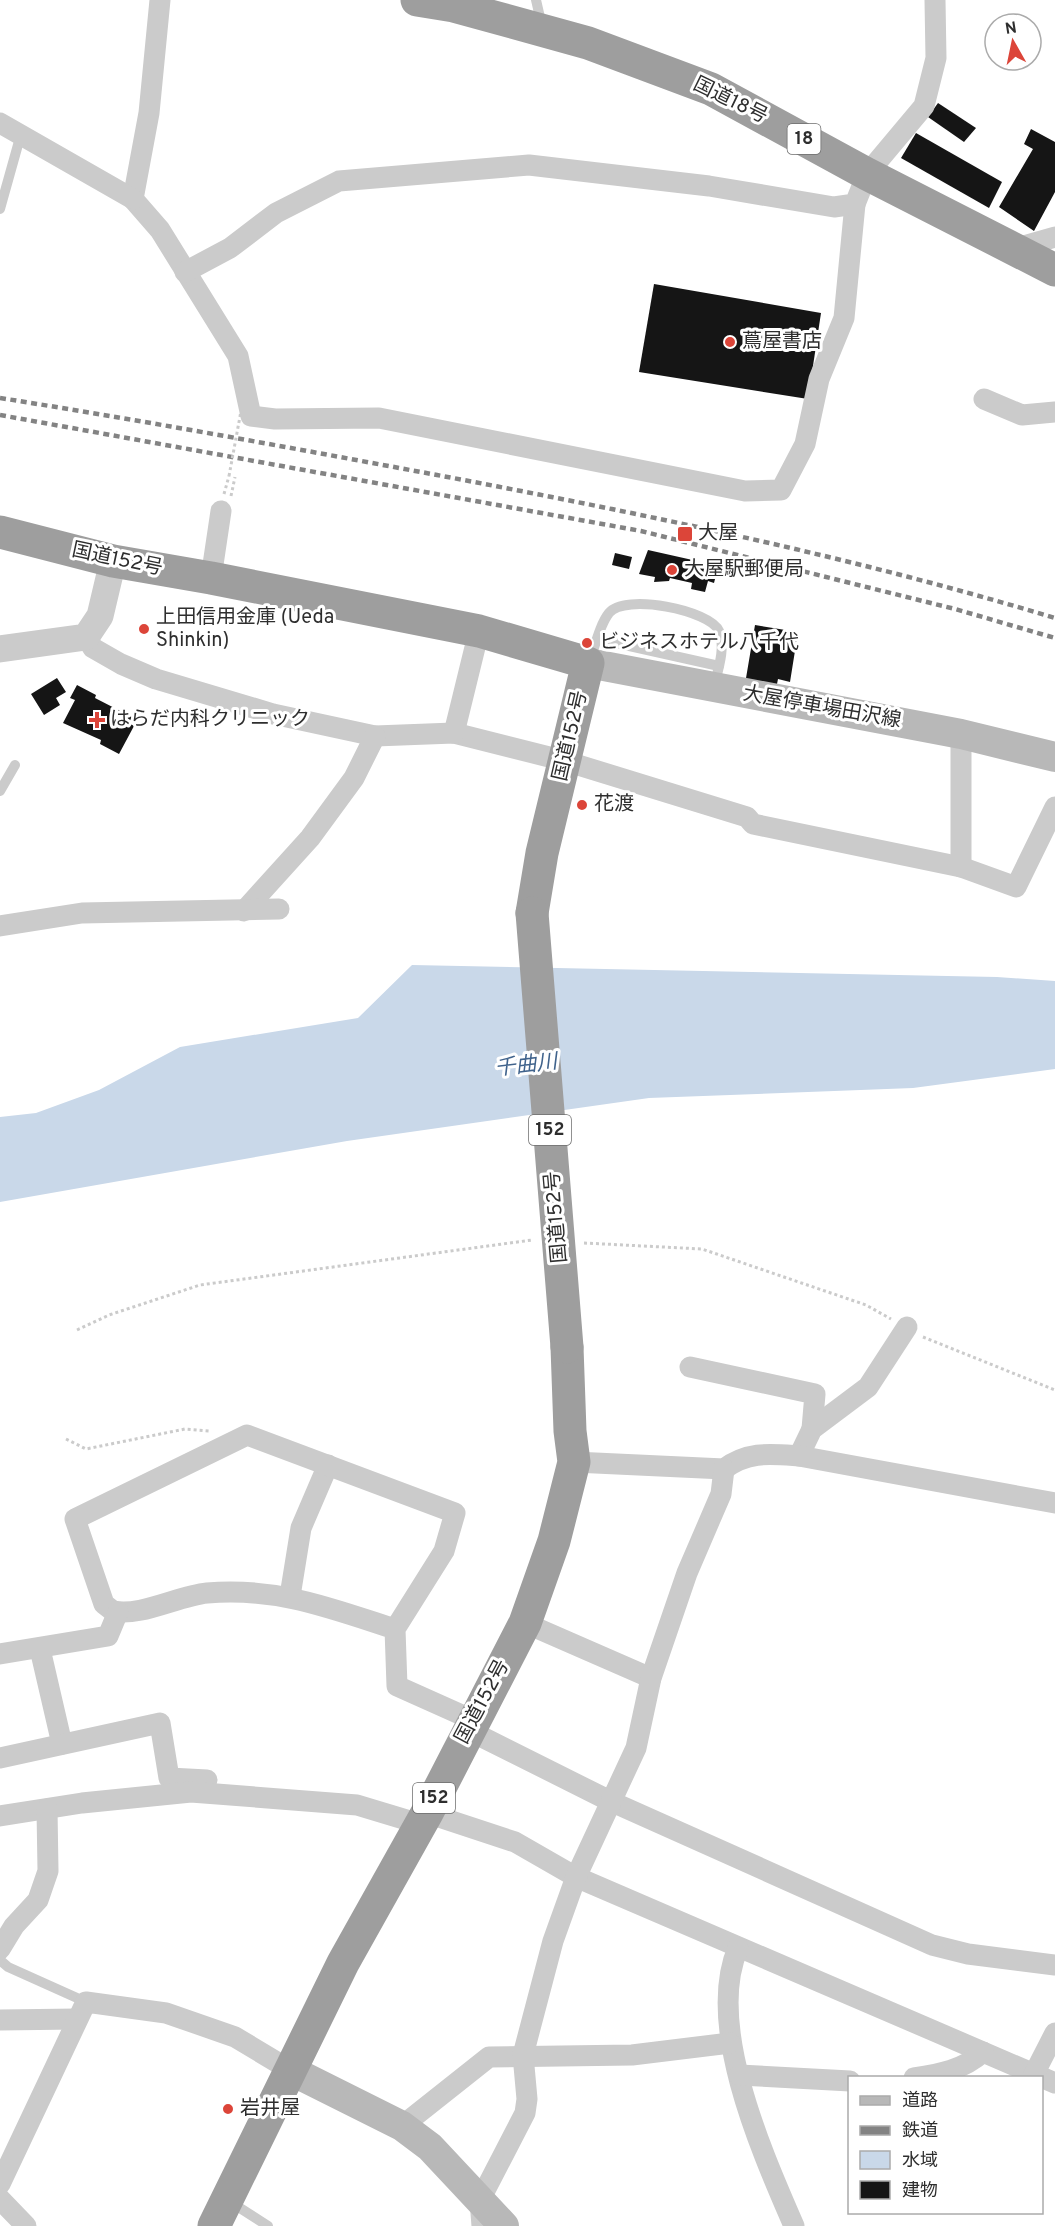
<svg xmlns="http://www.w3.org/2000/svg" width="1055" height="2226" font-family="Overpass,'Noto Sans JP',sans-serif">
	<style>
		.water { fill: #c9d8e9 }
		.building { fill: #151515 }
		.lines { fill: none; stroke-linecap: round; stroke-linejoin: round }
		.path { stroke: #cbcbcb; stroke-width: 3; stroke-dasharray: 3 3; stroke-linecap: butt }
		.service { stroke: #cbcbcb; stroke-width: 10 }
		.minor { stroke: #cbcbcb; stroke-width: 21 }
		.tertiary { stroke: #cbcbcb; stroke-width: 27 }
		.secondary { stroke: #b8b8b8; stroke-width: 30 }
		.trunk { stroke: #9e9e9e; stroke-width: 33 }
		.rail { stroke: #838383; stroke-width: 4.5; stroke-dasharray: 6 4.5; stroke-linecap: butt }
		.path-bridge { stroke: #cbcbcb; stroke-width: 3; stroke-dasharray: 3 3; stroke-linecap: butt }
		.trunk-bridge { stroke: #9e9e9e; stroke-width: 33 }
		.poi-dot { fill: #dc4539; stroke: #fff; stroke-width: 2 }
		.labels { text-anchor: middle; dominant-baseline: central; stroke-width: 6; stroke-linejoin: round; paint-order: stroke }
		.shield { fill: #fff; stroke: #6d6d6d; stroke-width: 1.5 }
		.shield-label { font-size: 18px; font-weight: bold; fill: #2e2e2e }
		.street-label { font-size: 20px; fill: #2e2e2e; stroke: #fff }
		.poi-label { font-size: 20px; fill: #2e2e2e; stroke: #fff; text-anchor: start }
		.water-label { font-size: 21px; font-style: italic; fill: #40638c; stroke: #fff }
	</style>
	<rect width="100%" height="100%" fill="#fff"/>
	<polygon class="water" points="412,965 997,977 1055,981 1055,1069 913,1088 649,1098 347,1141 0,1202 0,1117 36,1113 99,1090 180,1047 358,1018"/>
	<g class="building">
		<polygon points="938,103 976,128 964,142 928,117"/>
		<polygon points="1031,129 1055,142 1055,192 1034,231 999,207 1033,149 1024,144"/>
		<polygon points="916,133 1002,182 989,208 901,158"/>
		<polygon points="654,284 821,313 808,399 639,372"/>
		<polygon points="648,550 697,561 696,567 717,571 714,583 708,581 705,592 691,589 692,583 670,578 669,581 654,582 655,577 639,574"/>
		<polygon points="615,553 632,557 629,569 612,565"/>
		<polygon points="755,625 798,632 790,682 778,679 776,689 745,684"/>
		<polygon points="57,678 66,692 56,698 60,705 44,715 31,694"/>
		<polygon points="77,685 96,695 95,698 132,717 129,723 134,726 119,754 100,744 101,740 63,723 75,700 70,698"/>
	</g>
	<g class="lines">
		<g class="path">
			<polyline points="224,494 229,476"/>
			<polyline points="231,496 235,477"/>
			<polyline points="584,1243 702,1249 866,1305 891,1319"/>
			<polyline points="77,1330 109,1315 200,1285 532,1240"/>
			<polyline points="923,1337 1055,1390"/>
			<polyline points="66,1439 86,1449 185,1429 209,1431"/>
		</g>
		<g class="service">
			<polyline points="536,0 542,26"/>
			<polyline points="0,209 21,134"/>
			<polyline points="598,639 719,666"/>
			<path d="M590,660c5,-14 10,-36 19,-47 15,-20 101,-3 110,18 7,16 -1,39 -5,55"/>
			<polyline points="0,791 15,765"/>
			<polyline points="0,1960 8,1967 86,2002"/>
			<polyline points="229,2201 268,2226"/>
		</g>
		<g class="minor">
			<polyline points="160,0 149,113 133,199 160,230 238,356 251,416 275,419 379,418 745,491 781,490 805,444 819,379 844,318 855,204"/>
			<polyline points="0,123 133,199"/>
			<polyline points="1017,248 1055,237"/>
			<polyline points="185,272 230,248 276,213 339,181 529,165 709,186 834,207 855,204 867,174 924,106 936,58 935,0"/>
			<polyline points="984,399 1022,415 1055,412"/>
			<polyline points="211,578 221,511"/>
			<polyline points="86,637 93,648 121,664 156,679 273,714 375,736 454,733 565,761 747,817 753,824 961,867 1016,887 1055,807"/>
			<polyline points="454,733 479,631"/>
			<polyline points="961,867 961,734"/>
			<polyline points="244,911 310,838 354,778 375,736"/>
			<polyline points="0,926 82,913 279,909"/>
			<polyline points="690,1367 815,1394 812,1429"/>
			<polyline points="799,1456 812,1429 868,1387 907,1327"/>
			<path d="M574,1462l150,7c24,-18 46,-15 75,-13l256,47"/>
			<polyline points="290,1596 301,1528 328,1465"/>
			<polyline points="525,1623 651,1678"/>
			<path d="M395,1629l49,-78 11,-38 -208,-78 -172,84 29,85 9,7c27,6 65,-15 94,-18 70,-6 123,15 188,36l2,57 76,34"/>
			<polyline points="40,1649 62,1744"/>
			<polyline points="0,1654 108,1636 118,1612"/>
			<polyline points="468,1730 610,1801 932,1945 968,1954 1055,1965"/>
			<polyline points="0,1758 160,1723 169,1778 207,1780"/>
			<polyline points="427,1813 515,1842 576,1877 1055,2083"/>
			<polyline points="0,1816 82,1803 191,1792 357,1805 420,1824"/>
			<path d="M738,1948c-33,77 24,204 56,278"/>
			<polyline points="0,1949 14,1926 38,1900 48,1871 47,1809"/>
			<polyline points="0,2020 77,2019"/>
			<polyline points="1034,2074 1055,2033"/>
			<polyline points="739,2075 850,2081"/>
			<path d="M914,2078c26,-4 49,-8 69,-26"/>
			<polyline points="402,2126 489,2057 632,2055 730,2043"/>
			<polyline points="0,2184 86,2002 166,2013 235,2037 290,2070"/>
			<polyline points="0,2199 26,2226"/>
			<polyline points="482,2226 480,2200 525,2113 527,2099 523,2055 553,1941 576,1877 636,1748 651,1678 687,1573 721,1494 724,1469"/>
		</g>
		<polyline class="tertiary" points="0,649 86,637 100,616 113,561"/>
		<g class="secondary">
			<polyline points="588,663 961,734 1055,757"/>
			<polyline points="290,2070 402,2126 430,2147 504,2226"/>
		</g>
		<g class="trunk">
			<polyline points="417,0 454,6 588,43 711,89 867,174 1055,270"/>
			<polyline points="0,532 113,561 211,578 479,631 588,663 542,853 532,913"/>
			<polyline points="214,2226 343,1963 427,1813 525,1623 554,1541 574,1462 570,1431 567,1347"/>
		</g>
		<g class="rail">
			<path d="M0,398c146,23 292,50 437,77 208,39 416,82 618,143"/>
			<polyline points="0,415 641,531 955,609 1055,638"/>
		</g>
		<polyline class="path-bridge" points="229,476 241,411"/>
		<polyline class="trunk-bridge" points="532,913 567,1347"/>
	</g>
	<g class="poi-dot">
		<circle cx="730" cy="342" r="6"/>
		<rect x="677" y="526" width="16" height="16" rx="3"/>
		<circle cx="672" cy="570" r="6"/>
		<circle cx="144" cy="629" r="6"/>
		<circle cx="587" cy="643" r="6"/>
		<path d="M94 711h6v6h6v6h-6v6h-6v-6h-6v-6h6z"/>
		<circle cx="582" cy="805" r="6"/>
		<circle cx="228" cy="2109" r="6"/>
	</g>
	<g class="labels">
		<g class="shield">
			<rect x="787.5" y="124" width="33" height="30" rx="4.5"/>
			<rect x="529" y="1115" width="42" height="30" rx="4.5"/>
			<rect x="413" y="1783" width="42" height="30" rx="4.5"/>
		</g>
		<g class="shield-label">
			<text x="804" y="139">18</text>
			<text x="550" y="1130">152</text>
			<text x="434" y="1798">152</text>
		</g>
		<g class="street-label">
			<text transform="translate(730 101) rotate(26)">国道18号</text>
			<text transform="translate(117 560) rotate(12)">国道152号</text>
			<text transform="translate(822 708) rotate(10)">大屋停車場田沢線</text>
			<text transform="translate(571 736) rotate(-77)">国道152号</text>
			<text transform="translate(557 1217) rotate(-95)">国道152号</text>
			<text transform="translate(483 1702) rotate(-62)">国道152号</text>
		</g>
		<g class="poi-label">
			<text x="742" y="342">蔦屋書店</text>
			<text x="698" y="534">大屋</text>
			<text x="684" y="570">大屋駅郵便局</text>
			<text x="156" y="618">上田信用金庫 (Ueda<tspan x="156" dy="23">Shinkin)</tspan></text>
			<text x="599" y="643">ビジネスホテル八千代</text>
			<text x="110" y="720">はらだ内科クリニック</text>
			<text x="594" y="805">花渡</text>
			<text x="240" y="2109">岩井屋</text>
		</g>
		<g class="water-label">
			<text transform="translate(526 1066) rotate(-7)">千曲川</text>
		</g>
	</g>
	<rect x="848" y="2076" width="195" height="138" fill="#ffffff" stroke="#ababab" stroke-width="1.5"/>
	<rect x="860" y="2096" width="30" height="9" fill="#b8b8b8" stroke="#ababab" stroke-width="1.5"/>
	<text x="902" y="2106" font-size="18" fill="#2e2e2e">道路</text>
	<rect x="860" y="2126" width="30" height="9" fill="#838383" stroke="#ababab" stroke-width="1.5"/>
	<text x="902" y="2136" font-size="18" fill="#2e2e2e">鉄道</text>
	<rect x="860" y="2151" width="30" height="18" fill="#c9d8e9" stroke="#ababab" stroke-width="1.5"/>
	<text x="902" y="2166" font-size="18" fill="#2e2e2e">水域</text>
	<rect x="860" y="2181" width="30" height="18" fill="#151515" stroke="#ababab" stroke-width="1.5"/>
	<text x="902" y="2196" font-size="18" fill="#2e2e2e">建物</text>
	<g transform="translate(1013 42) rotate(351)"><circle r="28" fill="#ffffff" stroke="#ababab" stroke-width="1.5"/>
	<path d="M0-4.5L10 22L0 15L-10 22Z" fill="#dc4539"/>
	<text y="-9" font-size="16" font-weight="bold" text-anchor="middle" fill="#2e2e2e">N</text>
	</g>
</svg>
